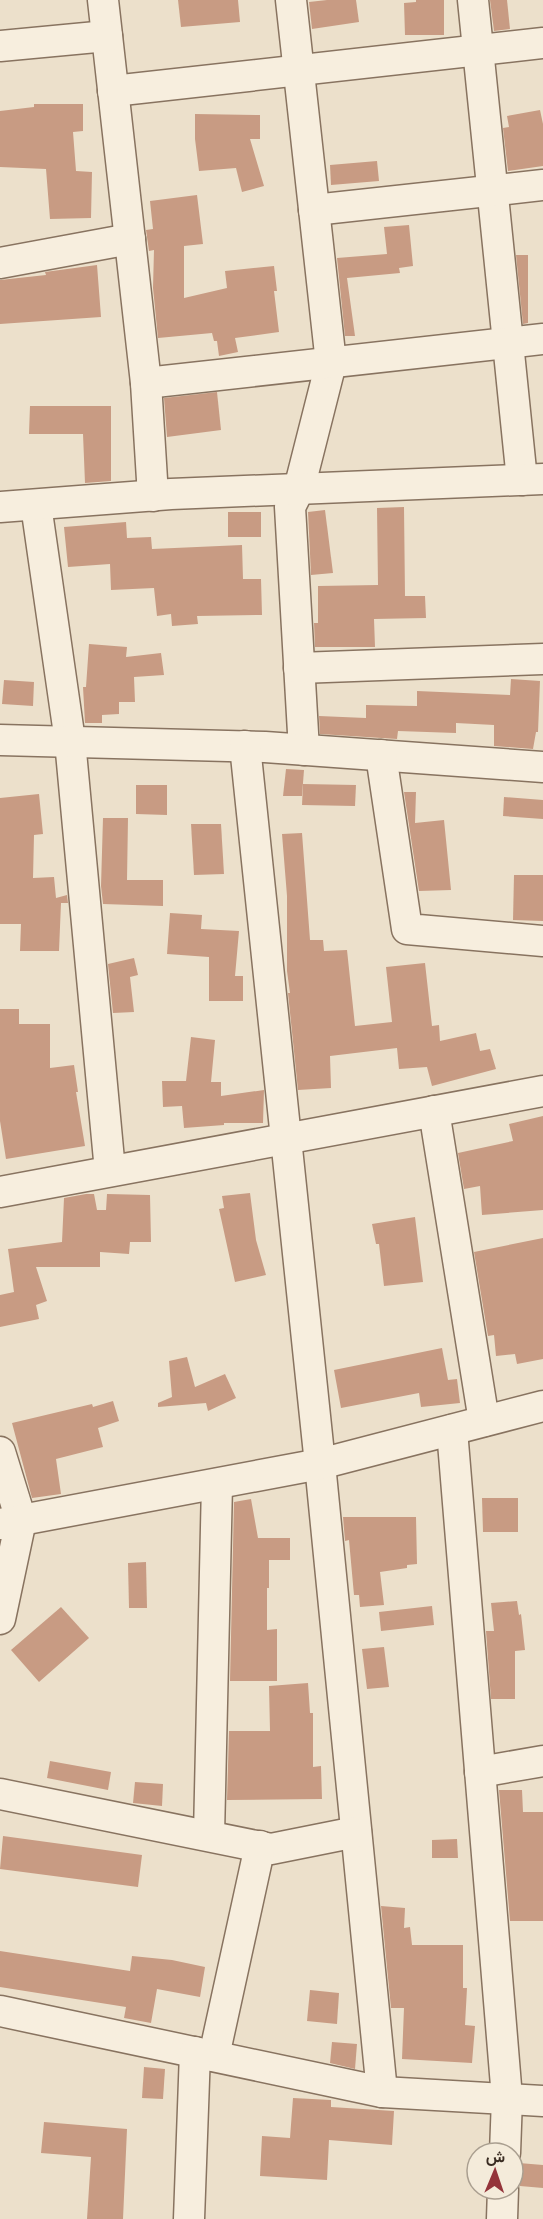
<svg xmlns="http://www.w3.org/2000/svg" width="543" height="2219" font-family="'Zilla Slab',Vazirmatn,serif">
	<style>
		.building { fill: #c89b83 }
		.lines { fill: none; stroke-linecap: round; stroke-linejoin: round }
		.minor-casing { stroke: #887360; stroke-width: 33 }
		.minor { stroke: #f7eede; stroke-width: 30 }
	</style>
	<rect width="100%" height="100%" fill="#ece0cb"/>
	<g class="building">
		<polygon points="178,0 238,0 240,22 181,27"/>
		<polygon points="327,0 356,0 359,22 312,29 309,2"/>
		<polygon points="416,0 444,0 444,35 405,35 404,3 416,2"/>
		<polygon points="490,0 507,0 510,29 494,31"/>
		<polygon points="34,104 83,104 83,131 73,132 76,171 92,172 91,218 50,219 46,169 0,167 0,111 34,107"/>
		<polygon points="540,110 543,124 543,166 508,171 503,128 509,127 507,116"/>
		<polygon points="195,114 260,115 260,139 250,139 264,186 242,192 236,168 199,171 195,139"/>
		<polygon points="377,161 379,181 331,185 330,165"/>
		<polygon points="197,195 203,244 184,246 184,298 227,288 225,271 274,266 277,291 274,291 279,332 235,338 238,352 219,356 217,341 214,341 212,333 158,338 153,288 154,250 149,251 146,230 153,229 150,201"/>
		<polygon points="409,225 413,266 399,268 400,273 347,278 355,336 345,336 337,258 387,254 384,227"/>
		<polygon points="516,255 528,255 528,323 523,324"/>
		<polygon points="97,265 101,317 0,324 0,280 46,275 45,272"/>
		<polygon points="217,392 221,430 167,437 164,398"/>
		<polygon points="30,406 111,406 111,481 85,483 83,434 29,434"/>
		<polygon points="404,507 405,596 425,596 426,618 374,619 375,647 315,647 314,623 318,623 318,586 378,585 377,508"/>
		<polygon points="325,510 333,573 311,575 308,512"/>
		<rect x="228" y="512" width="33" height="25"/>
		<polygon points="126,522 127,538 151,537 152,549 242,545 243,579 261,579 262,615 197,616 198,624 172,626 171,614 157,616 154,588 111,590 110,564 68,567 64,527"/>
		<polygon points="89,644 127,647 126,657 161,653 164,675 134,677 135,702 119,702 119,714 102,715 102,723 85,723 83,687 86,687"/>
		<polygon points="511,679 540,681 538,732 536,732 533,749 494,746 494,725 456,723 456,733 398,731 397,739 320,734 319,716 366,718 366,705 417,706 417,691 510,695"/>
		<polygon points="4,680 34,682 33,706 2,704"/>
		<polygon points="286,769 304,770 302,796 283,796"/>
		<polygon points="303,784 356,785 355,806 302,805"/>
		<polygon points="136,785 167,785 167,815 136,814"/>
		<polygon points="404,792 416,792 415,823 444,820 451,890 419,891"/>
		<polygon points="39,794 43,834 34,835 33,878 54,877 56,898 67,895 68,903 61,903 59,951 20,951 21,924 0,924 0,798"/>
		<polygon points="504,797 543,800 543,819 503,816"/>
		<polygon points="103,818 128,818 127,880 163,880 163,906 103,904 101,886"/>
		<polygon points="191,824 221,824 224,874 194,875"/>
		<polygon points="302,833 310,940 323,940 324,951 347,950 355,1026 392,1022 386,967 425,963 432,1026 439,1025 440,1041 476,1033 480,1051 490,1049 496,1069 432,1086 427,1067 399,1069 397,1048 330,1056 331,1088 298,1090 288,993 290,993 287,971 287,896 282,834"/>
		<polygon points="514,875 543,875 543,921 513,920"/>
		<polygon points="170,913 202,915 201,929 239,931 235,976 243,976 243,1001 209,1001 209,957 167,954"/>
		<polygon points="134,958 138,975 130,977 134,1012 113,1013 108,964"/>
		<polygon points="0,1009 19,1009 19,1024 50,1024 50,1068 74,1065 78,1092 76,1092 85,1146 6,1159 0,1121"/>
		<polygon points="191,1037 215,1040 211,1082 221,1082 221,1096 264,1090 263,1123 224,1123 224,1125 184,1128 182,1106 163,1107 162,1081 186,1081"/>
		<polygon points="543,1116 543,1210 482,1215 480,1186 464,1189 458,1153 513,1141 509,1124"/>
		<polygon points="250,1193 256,1240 266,1275 235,1282 219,1209 224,1208 222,1196"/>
		<polygon points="86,1194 94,1194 97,1210 106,1210 107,1194 150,1195 151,1242 130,1242 129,1254 100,1252 100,1267 36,1267 47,1301 36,1305 39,1319 0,1327 0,1295 14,1292 8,1249 62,1242 64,1198"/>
		<polygon points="415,1217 423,1282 384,1286 379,1244 376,1244 372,1224"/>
		<polygon points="543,1238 543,1359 517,1364 515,1354 496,1356 494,1335 488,1336 474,1252"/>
		<polygon points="442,1348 448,1380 457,1379 460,1403 421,1407 419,1393 341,1408 334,1370"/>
		<polygon points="187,1357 195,1387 225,1374 236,1398 208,1411 206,1403 158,1407 158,1403 172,1397 169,1361"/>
		<polygon points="113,1401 119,1421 98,1428 103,1447 56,1459 61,1494 32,1498 12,1423 92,1404 93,1407"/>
		<polygon points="482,1498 518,1498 518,1532 483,1532"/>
		<polygon points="251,1499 258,1538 290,1538 290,1560 269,1560 269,1588 267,1588 267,1630 277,1629 277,1681 230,1681 234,1502"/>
		<polygon points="343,1517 416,1517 417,1564 407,1565 407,1568 380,1572 384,1605 360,1607 359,1595 354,1595 349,1540 345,1541"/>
		<polygon points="146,1562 147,1608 129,1608 128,1563"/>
		<polygon points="517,1601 519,1615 521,1614 525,1650 515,1651 515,1699 491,1699 486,1631 494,1631 491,1603"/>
		<polygon points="432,1606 434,1625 381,1631 379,1612"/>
		<polygon points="61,1607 89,1638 39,1682 11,1650"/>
		<polygon points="384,1647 389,1687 367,1689 362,1649"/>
		<polygon points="308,1683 310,1713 313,1713 313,1767 321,1766 322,1799 227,1800 229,1731 270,1731 269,1686"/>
		<polygon points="50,1761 111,1772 108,1790 47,1778"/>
		<polygon points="135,1782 163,1784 162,1806 133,1803"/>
		<polygon points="499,1790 522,1790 523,1812 543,1812 543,1921 510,1921"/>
		<polygon points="3,1836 142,1855 138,1887 0,1869"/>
		<polygon points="457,1839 458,1858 432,1858 432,1840"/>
		<polygon points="381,1906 405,1908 404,1928 410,1927 412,1945 463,1945 463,1988 467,1988 465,2025 475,2026 472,2063 402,2059 404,2008 391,2008"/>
		<polygon points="0,1951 130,1971 132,1956 172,1960 205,1967 200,1997 157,1989 151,2023 124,2018 126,2007 0,1987"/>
		<polygon points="310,1990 339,1993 337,2024 307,2021"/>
		<polygon points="332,2042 357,2044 355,2069 330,2063"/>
		<polygon points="144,2067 165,2069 163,2099 142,2098"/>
		<polygon points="293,2098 331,2100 331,2107 394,2111 392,2145 329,2140 327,2180 260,2176 262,2136 290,2138"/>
		<polygon points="44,2122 127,2129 123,2219 87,2219 91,2157 41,2153"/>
		<polygon points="519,2163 543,2165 543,2188 520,2186"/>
	</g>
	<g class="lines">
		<defs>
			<g id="minor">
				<polyline points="103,0 146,383 153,496"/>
				<polyline points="291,0 331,363 299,489 290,507 304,750"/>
				<polyline points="473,0 522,480"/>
				<polyline points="0,46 107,36"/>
				<polyline points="113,91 543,43"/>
				<polyline points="314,210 543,185"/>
				<polyline points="0,263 130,239"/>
				<polyline points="146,383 543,339"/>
				<polyline points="36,505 70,741 110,1171"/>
				<polyline points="0,507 171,494 543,479"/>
				<polyline points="299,668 543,659"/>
				<polyline points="0,740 265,747 543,767"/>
				<polyline points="245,746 320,1464 382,2092"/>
				<polyline points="381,755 407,929 543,941"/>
				<polyline points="434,1111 484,1421"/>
				<polyline points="0,1192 543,1091"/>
				<polyline points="452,1430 507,2098 505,2153"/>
				<polyline points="0,1452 21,1520 0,1619"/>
				<polyline points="0,1524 320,1464 543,1406"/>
				<polyline points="480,1772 543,1761"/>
				<polyline points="0,1794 271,1849 356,1832"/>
				<polyline points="209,1835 217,1484"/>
				<polyline points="0,2011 382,2092 543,2101"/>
				<polyline points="214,2056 260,1846"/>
				<polyline points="189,2219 195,2052"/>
				<polyline points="502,2219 503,2189"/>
			</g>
		</defs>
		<use href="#minor" class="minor-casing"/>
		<use href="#minor" class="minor"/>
	</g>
	<g transform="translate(495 2171) rotate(2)"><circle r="28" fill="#f4ebda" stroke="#aa9f90" stroke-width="1.5"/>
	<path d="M0-4.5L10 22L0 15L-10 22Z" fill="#94343a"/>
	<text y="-9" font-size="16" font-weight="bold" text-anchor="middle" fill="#3a2c22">ش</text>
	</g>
</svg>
